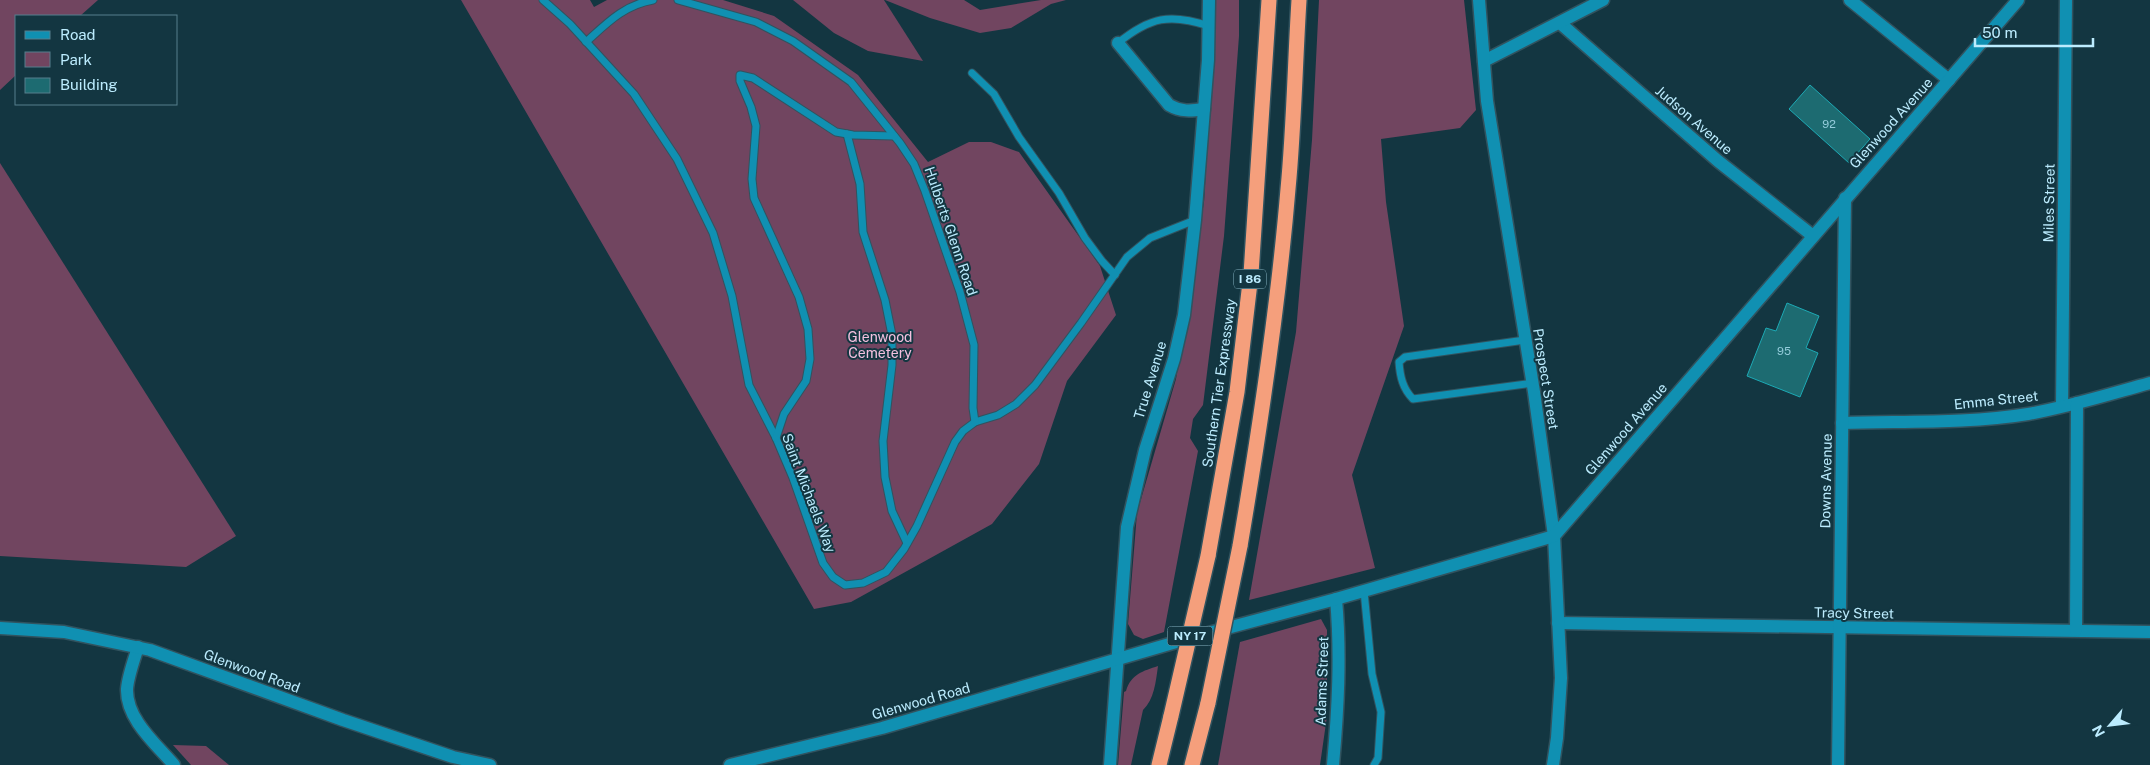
<svg xmlns="http://www.w3.org/2000/svg" width="2150" height="765" font-family="'Public Sans',sans-serif">
	<style>
		.green { fill: #714560 }
		.building { fill: #1d6b71; stroke: #1daab5 }
		.lines { fill: none; stroke-linecap: round; stroke-linejoin: round }
		.service-casing { stroke: #31535f; stroke-width: 9 }
		.minor-casing { stroke: #31535f; stroke-width: 15 }
		.tertiary-casing { stroke: #31535f; stroke-width: 15 }
		.motorway-casing { stroke: #31535f; stroke-width: 18 }
		.service { stroke: #1090b2; stroke-width: 7 }
		.minor { stroke: #1090b2; stroke-width: 12 }
		.tertiary { stroke: #1090b2; stroke-width: 12 }
		.motorway { stroke: #f59f7c; stroke-width: 15 }
		.motorway-bridge-casing { stroke: #31535f; stroke-width: 18; stroke-linecap: butt }
		.motorway-bridge { stroke: #f59f7c; stroke-width: 15 }
		.labels { text-anchor: middle; dominant-baseline: central; stroke-width: 4; stroke-linejoin: round; paint-order: stroke }
		.number-label { font-size: 11px; fill: #94ccdb }
		.shield { fill: #133641; stroke: #89b5c5; stroke-width: 1 }
		.shield-label { font-size: 12px; font-weight: bold; fill: #bcecfe }
		.street-label { font-size: 14px; fill: #bcecfe; stroke: #133641 }
		.park-label { font-size: 14px; fill: #f5c0df; stroke: #133641 }
	</style>
	<rect width="100%" height="100%" fill="#133641"/>
	<g class="green">
		<polygon points="0,0 98,0 80,16 16,16 16,75 0,90"/>
		<polygon points="461,0 590,0 594,7 607,0 723,0 774,16 858,75 928,162 969,142 991,142 1019,152 1100,266 1116,315 1067,381 1039,464 992,524 851,602 814,609"/>
		<polygon points="793,0 884,0 923,61 868,51 834,33"/>
		<polygon points="885,0 964,0 980,10 1041,0 1066,0 1051,4 1011,28 980,33 930,18"/>
		<polygon points="1216,0 1239,0 1239,36 1224,236 1203,405 1193,419 1190,438 1198,451 1164,632 1143,639 1134,635 1128,624 1137,513 1176,379 1204,202"/>
		<polygon points="1319,0 1464,0 1476,110 1460,128 1381,139 1386,202 1404,326 1352,475 1375,568 1249,600 1296,332 1312,140"/>
		<polygon points="0,163 236,536 186,567 0,556"/>
		<polygon points="1321,619 1327,630 1327,716 1320,765 1218,765 1240,642"/>
		<path d="M1158,666c-2,15 -4,34 -15,44l-12,55h-13l6,-73 2,-1c5,-17 17,-20 32,-25z"/>
		<polygon points="173,745 206,746 229,765 191,765"/>
	</g>
	<g class="building">
		<polygon points="1810,85 1870,139 1849,163 1789,109"/>
		<polygon points="1787,303 1819,316 1806,348 1818,353 1800,397 1747,376 1766,328 1776,331"/>
	</g>
	<g class="lines">
		<defs>
			<g id="service">
				<polyline points="543,0 570,24 634,94 677,159 713,233 732,296 749,385 776,438 793,478 823,563 833,577 845,585 863,583 886,572 904,549 917,526 955,442 963,431 975,422 998,415 1016,404 1035,385 1081,323 1127,257 1150,238 1195,220"/>
				<polyline points="678,0 756,22 793,41 851,82 900,143 914,164 925,191 960,292 974,345 973,408 975,422"/>
				<path d="M586,42c21,-19 38,-37 67,-42"/>
				<path d="M1118,43c32,-26 52,-30 91,-17"/>
				<polyline points="972,73 994,94 1019,137 1059,193 1085,238 1102,261 1115,275"/>
				<polyline points="847,134 860,184 863,232 885,300 892,335 892,365 883,441 885,477 892,511 907,543"/>
				<path d="M1525,340l-120,17 -6,5c1,15 4,27 14,37l120,-16"/>
				<polyline points="776,438 784,414 806,381 810,359 808,329 799,297 754,198 752,179 756,126 751,107 740,81 740,75 753,78 836,132 853,135 894,136"/>
				<polyline points="1364,591 1372,674 1381,712 1378,758 1374,765"/>
			</g>
			<g id="minor">
				<polyline points="1850,0 1949,80"/>
				<polyline points="1560,23 1718,161 1813,236"/>
				<path d="M1118,43l51,62c12,7 22,6 35,4"/>
				<polyline points="1484,61 1603,0"/>
				<polyline points="2062,406 2066,0"/>
				<path d="M1842,423c61,-2 125,1 186,-9 41,-7 82,-20 122,-31"/>
				<polyline points="1558,623 2150,632"/>
				<polyline points="2076,630 2077,403"/>
				<path d="M138,647c-4,13 -10,29 -11,42 -1,30 29,55 47,76"/>
				<polyline points="1110,765 1127,527 1145,450 1174,359 1184,315 1195,220 1208,60 1209,0"/>
				<path d="M1333,765c5,-56 8,-110 3,-166"/>
			</g>
			<g id="tertiary">
				<polyline points="1479,0 1487,101 1534,392 1554,536 1561,678 1557,738 1553,765"/>
				<polyline points="0,628 64,632 150,650 343,720 453,757 490,765"/>
				<polyline points="730,765 882,728 1190,638 1336,599 1554,536 2018,0"/>
				<polyline points="1838,765 1845,198"/>
			</g>
			<g id="motorway">
				<path d="M1240,546c20,-118 38,-237 48,-357 6,-62 7,-126 11,-189"/>
				<polyline points="1208,556 1237,392 1251,274 1269,0"/>
				<polyline points="1159,765 1171,716"/>
				<polyline points="1192,765 1208,703"/>
			</g>
		</defs>
		<use href="#service" class="service-casing"/>
		<use href="#minor" class="minor-casing"/>
		<use href="#tertiary" class="tertiary-casing"/>
		<use href="#motorway" class="motorway-casing"/>
		<use href="#service" class="service"/>
		<use href="#minor" class="minor"/>
		<use href="#tertiary" class="tertiary"/>
		<use href="#motorway" class="motorway"/>
		<defs>
			<g id="motorway-bridge">
				<polyline points="1208,703 1240,546"/>
				<polyline points="1171,716 1208,556"/>
			</g>
		</defs>
		<use href="#motorway-bridge" class="motorway-bridge-casing"/>
		<use href="#motorway-bridge" class="motorway-bridge"/>
	</g>
	<g class="labels">
		<g class="number-label">
			<text x="1829" y="124">92</text>
			<text x="1784" y="351">95</text>
		</g>
		<g class="shield">
			<rect x="1234" y="269.5" width="32" height="19" rx="4"/>
			<rect x="1167.5" y="626.5" width="45" height="19" rx="4"/>
		</g>
		<g class="shield-label">
			<text x="1250" y="279">I 86</text>
			<text x="1190" y="636">NY 17</text>
		</g>
		<g class="street-label">
			<text transform="translate(1694 120) rotate(41)">Judson Avenue</text>
			<text transform="translate(1891 123) rotate(-48)">Glenwood Avenue</text>
			<text transform="translate(2049 203) rotate(-89)">Miles Street</text>
			<text transform="translate(951 231) rotate(71)">Hulberts Glenn Road</text>
			<text transform="translate(1546 379) rotate(81)">Prospect Street</text>
			<text transform="translate(1150 380) rotate(-73)">True Avenue</text>
			<text transform="translate(1219 383) rotate(-82)">Southern Tier Expressway</text>
			<text transform="translate(1996 400) rotate(-6)">Emma Street</text>
			<text transform="translate(1626 429) rotate(-49)">Glenwood Avenue</text>
			<text transform="translate(1826 481) rotate(-89)">Downs Avenue</text>
			<text transform="translate(809 493) rotate(69)">Saint Michaels Way</text>
			<text transform="translate(1854 613) rotate(1)">Tracy Street</text>
			<text transform="translate(252 671) rotate(20)">Glenwood Road</text>
			<text transform="translate(1322 681) rotate(-88)">Adams Street</text>
			<text transform="translate(921 701) rotate(-16)">Glenwood Road</text>
		</g>
		<g class="park-label">
			<text x="880" y="337">Glenwood<tspan x="880" dy="16">Cemetery</tspan></text>
		</g>
	</g>
	<rect x="15" y="15" width="162" height="90" fill="#133641" stroke="#577f8d"/>
	<rect x="25" y="31" width="25" height="8" fill="#1090b2" stroke="#577f8d"/>
	<text x="60" y="40" font-size="15" fill="#bcecfe">Road</text>
	<rect x="25" y="52" width="25" height="15" fill="#714560" stroke="#577f8d"/>
	<text x="60" y="65" font-size="15" fill="#bcecfe">Park</text>
	<rect x="25" y="78" width="25" height="15" fill="#1d6b71" stroke="#577f8d"/>
	<text x="60" y="90" font-size="15" fill="#bcecfe">Building</text>
	<g transform="translate(2110 725) rotate(242)" stroke="#133641" stroke-width="4" paint-order="stroke">
	<path d="M0-4L9 19L0 12L-9 19Z" fill="#bcecfe"/>
	<text y="-8" font-size="14" font-weight="bold" text-anchor="middle" fill="#bcecfe">N</text>
	</g>
	<path d="M1975 38v8h118v-8" fill="none" stroke="#bcecfe" stroke-width="2.5"/>
	<text x="1982" y="38" font-size="15" fill="#bcecfe" stroke="#133641" stroke-width="4" paint-order="stroke">50 m</text>
</svg>
